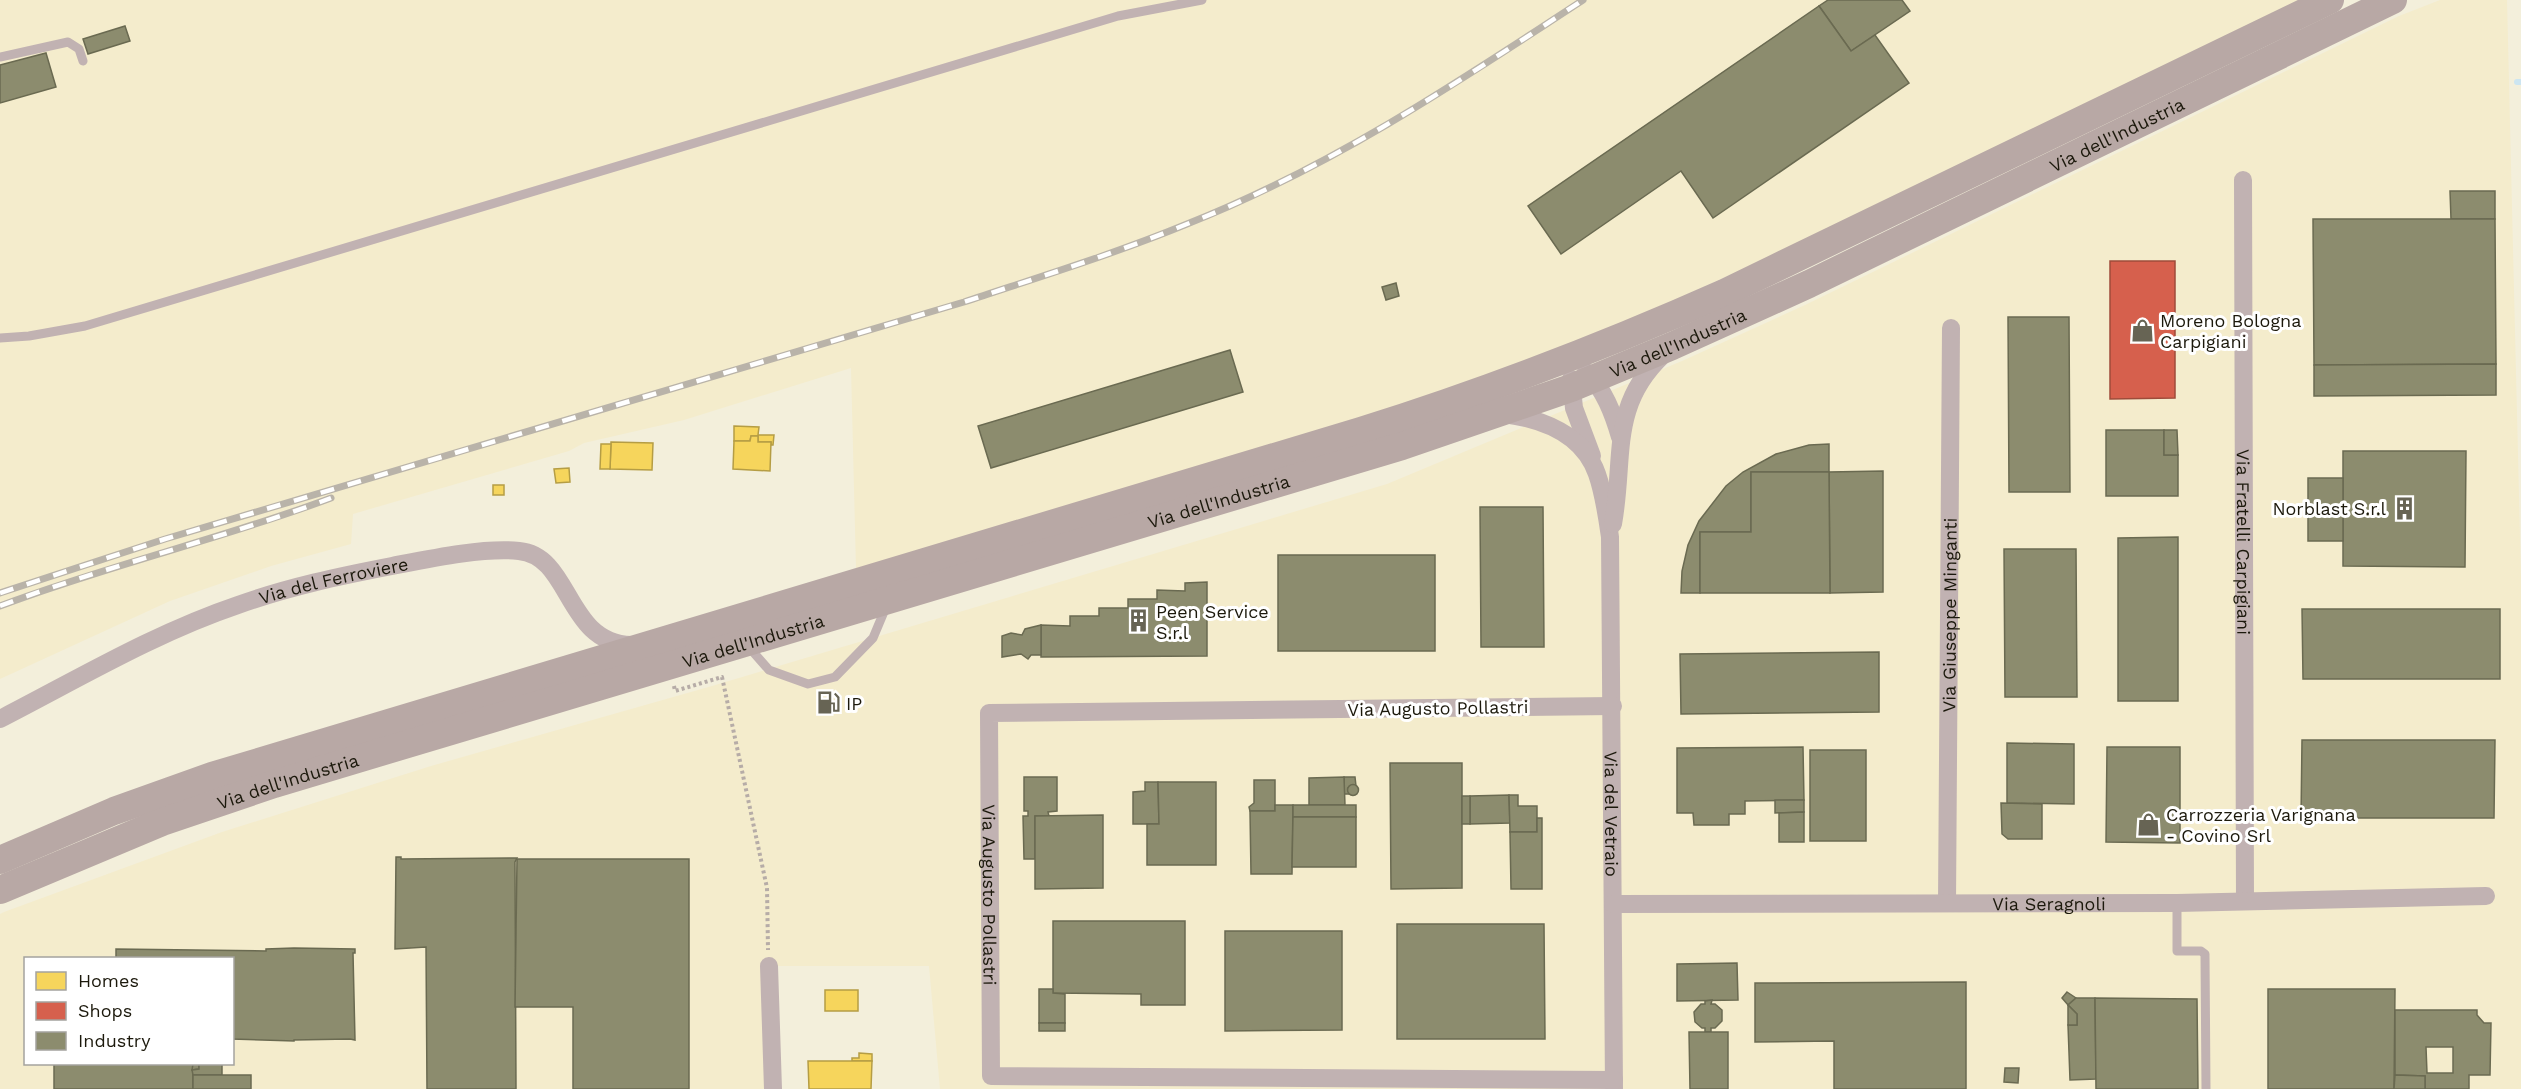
<svg xmlns="http://www.w3.org/2000/svg" width="2521" height="1089" font-family="'Work Sans',sans-serif">
	<style>
		.built { fill: #f4eccc; fill-rule: evenodd }
		.homes { fill: #f6d55c; stroke: #b59d44; stroke-width: 1.5 }
		.shops { fill: #d6604d; stroke: #9e4b3a; stroke-width: 1.5 }
		.industry { fill: #8c8c6e; stroke: #6a6a51; stroke-width: 1.5; fill-rule: evenodd }
		.lines { fill: none; stroke-linecap: round; stroke-linejoin: round }
		.stream { stroke: #cce5f1; stroke-width: 6 }
		.path { stroke: #b6aca7; stroke-width: 4; stroke-dasharray: 3 3; stroke-linecap: butt }
		.lane { stroke: #c1b2b2; stroke-width: 9 }
		.street { stroke: #c1b2b2; stroke-width: 18 }
		.primary { stroke: #b8a8a5; stroke-width: 28 }
		.rail-casing { stroke: #b9b3a9; stroke-width: 7 }
		.rail { stroke: #fff; stroke-width: 4.5; stroke-dasharray: 14; stroke-linecap: butt }
		.labels { text-anchor: middle; dominant-baseline: central; stroke-width: 6; stroke-linejoin: round; paint-order: stroke }
		.street-label { font-size: 18px; fill: #1c190c; stroke: #fff }
		.poi-label { font-size: 18px; fill: #1c190c; stroke: #fff; text-anchor: start }
	</style>
	<rect width="100%" height="100%" fill="#f3efdb"/>
	<g class="built">
		<polygon points="0,0 2301,0 1796,245 1604,332 1412,402 856,569 851,368 684,420 584,443 569,451 353,514 351,544 271,566 170,601 0,679"/>
		<path d="M2440,0h67l14,579v510h-1581l-11,-123h-160l6,123h-775v-175l4,-2 218,-80 209,-66 281,-80 675,-202 295,-123 123,-56 594,-289zM26,958h206v106h-206z"/>
	</g>
	<g class="homes">
		<polygon points="734,426 759,427 758,435 774,435 773,445 771,445 771,442 758,442 758,436 751,436 750,441 734,441"/>
		<polygon points="751,436 758,436 758,442 771,442 770,471 733,469 734,441 750,441"/>
		<polygon points="611,442 653,443 652,470 610,469"/>
		<polygon points="601,444 611,444 610,469 600,469"/>
		<polygon points="569,468 570,482 556,483 554,469"/>
		<rect x="493" y="485" width="11" height="10"/>
		<rect x="825" y="990" width="33" height="21"/>
		<polygon points="859,1053 872,1054 872,1061 852,1061 852,1058 859,1058"/>
		<polygon points="808,1061 872,1061 871,1089 809,1089"/>
	</g>
	<polygon class="shops" points="2110,261 2175,261 2175,398 2110,399"/>
	<g class="industry">
		<polygon points="1828,0 1902,0 1910,11 1851,51 1819,6"/>
		<polygon points="1819,6 1851,51 1875,35 1909,83 1713,218 1681,171 1561,254 1528,206"/>
		<polygon points="125,26 130,41 88,54 83,39"/>
		<polygon points="46,53 56,87 0,103 0,65"/>
		<polygon points="2450,191 2495,191 2495,219 2451,219"/>
		<polygon points="2313,219 2495,219 2496,364 2314,365"/>
		<polygon points="1396,283 1399,296 1386,300 1382,287"/>
		<polygon points="2008,317 2069,317 2070,492 2009,492"/>
		<polygon points="1230,350 1243,392 991,468 978,426"/>
		<polygon points="2496,364 2496,395 2314,396 2314,365"/>
		<polygon points="2106,430 2164,430 2164,455 2178,455 2178,496 2106,496"/>
		<polygon points="2164,430 2177,430 2178,455 2164,455"/>
		<polygon points="1829,444 1829,472 1751,472 1751,532 1700,532 1700,593 1681,593 1682,571 1688,545 1699,521 1726,486 1743,472 1776,454 1809,445"/>
		<polygon points="2343,451 2466,451 2465,567 2343,566"/>
		<polygon points="1883,471 1883,592 1830,593 1829,472"/>
		<polygon points="1751,472 1829,472 1830,593 1700,593 1700,532 1751,532"/>
		<rect x="2308" y="478" width="35" height="63"/>
		<polygon points="1480,507 1543,507 1544,647 1481,647"/>
		<polygon points="2178,537 2178,701 2118,701 2118,538"/>
		<polygon points="2004,549 2076,549 2077,697 2005,697"/>
		<rect x="1278" y="555" width="157" height="96"/>
		<polygon points="1207,582 1207,656 1041,657 1041,625 1070,626 1070,616 1099,616 1099,608 1128,608 1128,599 1157,599 1157,590 1185,591 1185,583"/>
		<polygon points="2302,609 2500,609 2500,679 2303,679"/>
		<polygon points="1041,625 1041,655 1031,655 1028,659 1021,654 1002,657 1002,636 1011,633 1022,635 1025,629"/>
		<polygon points="1879,652 1879,712 1681,714 1680,654"/>
		<polygon points="2302,740 2495,740 2494,818 2301,818"/>
		<polygon points="2007,743 2074,744 2074,804 2007,803"/>
		<polygon points="1803,747 1804,800 1745,801 1745,814 1729,814 1729,825 1694,825 1693,813 1677,813 1677,748"/>
		<polygon points="2107,747 2180,747 2180,843 2106,842"/>
		<rect x="1810" y="750" width="56" height="91"/>
		<polygon points="1390,763 1462,763 1462,888 1391,889"/>
		<polygon points="1024,777 1057,777 1057,811 1048,812 1049,816 1035,816 1035,859 1024,859 1023,816 1028,816 1028,811 1024,811"/>
		<polygon points="1344,777 1355,777 1356,786 1352,785 1348,788 1350,794 1344,794"/>
		<polygon points="1344,777 1345,805 1309,805 1309,778"/>
		<polygon points="1254,780 1275,780 1275,811 1250,811 1249,807 1254,803"/>
		<polygon points="1145,782 1158,782 1159,824 1133,824 1133,792 1145,791"/>
		<polygon points="1158,782 1216,782 1216,865 1147,865 1147,824 1159,824"/>
		<circle cx="1353" cy="790" r="5.5"/>
		<polygon points="1509,795 1510,823 1470,824 1470,796"/>
		<polygon points="1509,795 1518,795 1518,806 1537,806 1537,832 1510,832"/>
		<rect x="1462" y="796" width="8" height="28"/>
		<polygon points="1775,800 1804,800 1804,812 1775,813"/>
		<polygon points="2001,803 2042,804 2042,839 2008,839 2002,834"/>
		<polygon points="1275,805 1293,805 1292,874 1251,874 1250,811 1275,811"/>
		<rect x="1293" y="805" width="63" height="12"/>
		<polygon points="1804,812 1804,842 1779,842 1779,813"/>
		<polygon points="1103,815 1103,888 1035,889 1035,816"/>
		<polygon points="1293,817 1356,817 1356,867 1292,867"/>
		<polygon points="1537,818 1542,818 1542,889 1511,889 1510,832 1537,832"/>
		<polygon points="396,857 401,857 401,859 517,858 515,862 516,1089 427,1089 426,947 395,949"/>
		<polygon points="517,859 689,859 689,1089 573,1089 573,1007 515,1007"/>
		<polygon points="1053,921 1185,921 1185,1005 1141,1005 1141,994 1053,993"/>
		<polygon points="1397,924 1544,924 1545,1039 1397,1039"/>
		<polygon points="1225,931 1342,931 1342,1030 1225,1031"/>
		<polygon points="294,948 355,949 355,953 353,953 355,1040 350,1039 294,1040 294,1041 232,1039 232,958 116,958 116,949 266,951 266,949"/>
		<polygon points="1737,963 1738,1000 1677,1001 1677,964"/>
		<polygon points="1966,982 1966,1089 1834,1089 1834,1041 1755,1042 1755,983"/>
		<polygon points="1039,989 1053,989 1053,993 1065,994 1065,1023 1039,1023"/>
		<polygon points="2268,989 2395,989 2394,1089 2268,1089"/>
		<polygon points="2067,992 2076,998 2068,1005 2062,998"/>
		<polygon points="2076,998 2095,998 2096,1079 2070,1080 2068,1025 2077,1025 2077,1014 2068,1005"/>
		<polygon points="2095,998 2197,999 2198,1089 2096,1089"/>
		<polygon points="1712,1000 1711,1004 1715,1004 1722,1010 1722,1021 1715,1028 1711,1028 1711,1032 1705,1032 1705,1028 1702,1028 1695,1022 1694,1012 1701,1004 1705,1004 1705,1001"/>
		<polygon points="2068,1005 2077,1014 2077,1025 2068,1025"/>
		<path d="M2395,1010h82v5l7,8h7l-1,52h-21v14h-44v-13l-30,-1zM2426,1047h27v26h-26z"/>
		<rect x="1039" y="1023" width="26" height="8"/>
		<polygon points="1689,1032 1728,1032 1728,1089 1690,1089"/>
		<rect x="54" y="1064" width="139" height="25"/>
		<polygon points="193,1064 199,1064 199,1069 192,1070"/>
		<polygon points="199,1064 222,1064 222,1075 193,1075 192,1070 199,1069"/>
		<polygon points="2005,1068 2019,1068 2018,1083 2004,1082"/>
		<rect x="193" y="1075" width="58" height="14"/>
		<polygon points="2395,1075 2425,1076 2425,1089 2394,1089"/>
	</g>
	<g class="lines">
		<polyline class="stream" points="2517,82 2521,82"/>
		<polyline class="path" points="674,686 675,691 722,677 767,888 768,950"/>
		<g class="lane">
			<polyline points="0,57 68,42 79,49 83,61"/>
			<polyline points="0,338 29,336 85,326 1118,16 1202,0"/>
			<polyline points="747,645 769,670 808,684 835,677 873,638 886,607"/>
			<polyline points="2177,903 2177,951 2201,951 2205,954 2206,1089"/>
		</g>
		<g class="street">
			<path id="s1" d="M2243,180l2,721"/>
			<path d="M1586,372c18,17 27,41 34,65"/>
			<polyline points="1571,379 1574,408 1592,456"/>
			<path id="s2" d="M1504,414c38,5 79,20 93,60 7,20 10,42 13,63l4,552"/>
			<path d="M1613,524c12,-67 -4,-118 50,-169"/>
			<path id="s3" d="M1613,706l-624,7 2,363 623,4"/>
			<path id="s4" d="M0,719c78,-40 155,-86 238,-114 50,-18 102,-29 154,-39 36,-7 92,-19 127,-15 53,5 46,92 112,94"/>
			<path id="s5" d="M1947,903l4,-575"/>
			<path id="s6" d="M1613,904l564,-1 309,-7"/>
			<polyline points="769,966 773,1089"/>
		</g>
		<g class="primary">
			<path d="M0,860l114,-49 98,-35 1149,-345c124,-39 244,-85 363,-138l606,-293"/>
			<path id="s7" d="M0,890l162,-68 112,-38 1128,-338 169,-58 101,-42 137,-62 584,-284"/>
		</g>
		<defs>
			<g id="rail">
				<path d="M0,593l165,-54 799,-237c75,-25 150,-48 223,-78 142,-56 270,-141 396,-224"/>
				<path d="M0,606c108,-41 222,-67 331,-108"/>
			</g>
		</defs>
		<use href="#rail" class="rail-casing"/>
		<use href="#rail" class="rail"/>
	</g>
	<defs>
		<symbol id="shop-bare" viewBox="-9 -9 18 18"><path d="M-5-2.5h2.3a2.7 3.5 0 0 1 5.4 0H5L5.5 6h-11ZM-1.5-2.5h3a1.5 2.3 0 0 0-3 0Z" fill="#676454" stroke="#fff" stroke-width="2.5" paint-order="stroke"/></symbol>
		<symbol id="building-bare" viewBox="-9 -9 18 18"><path d="M-4-6H4V6H1V3H-1V6H-4ZM-2.5-4.3h1.7v1.8h-1.7ZM.8-4.3h1.7v1.8H.8ZM-2.5-1h1.7V.8h-1.7ZM.8-1h1.7V.8H.8Z" fill="#676454" stroke="#fff" stroke-width="2.5" paint-order="stroke"/></symbol>
		<symbol id="fuel-bare" viewBox="-9 -9 18 18"><path d="M-5.5-6h7V0h2V4h1.3V-2.5L3-4.5l.8-.8L6-3V5H2.5V1h-1V6h-7ZM-4.2-4.7v3.2H.2V-4.7Z" fill="#676454" stroke="#fff" stroke-width="2.5" paint-order="stroke"/></symbol>
	</defs>
	<g fill-rule="evenodd">
		<use href="#shop-bare" x="2126" y="314" width="33" height="33"/>
		<use href="#building-bare" x="2388" y="492" width="33" height="33"/>
		<use href="#building-bare" x="1122" y="604" width="33" height="33"/>
		<use href="#fuel-bare" x="812" y="686" width="33" height="33"/>
		<use href="#shop-bare" x="2132" y="808" width="33" height="33"/>
	</g>
	<g class="labels">
		<g class="street-label">
			<text stroke="none"><textPath href="#s7" startOffset="2252">Via dell'Industria</textPath></text>
			<text stroke="none"><textPath href="#s7" startOffset="1766">Via dell'Industria</textPath></text>
			<text stroke="none"><textPath href="#s7" startOffset="1280">Via dell'Industria</textPath></text>
			<text stroke="none"><textPath href="#s1" startOffset="362">Via Fratelli Carpigiani</textPath></text>
			<text stroke="none"><textPath href="#s4" startOffset="363">Via del Ferroviere</textPath></text>
			<text stroke="none"><textPath href="#s5" startOffset="288">Via Giuseppe Minganti</textPath></text>
			<text stroke="none"><textPath href="#s7" startOffset="794">Via dell'Industria</textPath></text>
			<text transform="translate(1438 708) rotate(-1)">Via Augusto Pollastri</text>
			<text stroke="none"><textPath href="#s7" startOffset="308">Via dell'Industria</textPath></text>
			<text stroke="none"><textPath href="#s2" startOffset="458">Via del Vetraio</textPath></text>
			<text stroke="none"><textPath href="#s3" startOffset="806">Via Augusto Pollastri</textPath></text>
			<text stroke="none"><textPath href="#s6" startOffset="436">Via Seragnoli</textPath></text>
		</g>
		<g class="poi-label">
			<text x="2160" y="320">Moreno Bologna<tspan x="2160" dy="21">Carpigiani</tspan></text>
			<text x="2386" y="508" text-anchor="end">Norblast S.r.l</text>
			<text x="1156" y="611">Peen Service<tspan x="1156" dy="21">S.r.l</tspan></text>
			<text x="846" y="703">IP</text>
			<text x="2166" y="814">Carrozzeria Varignana<tspan x="2166" dy="21">- Covino Srl</tspan></text>
		</g>
	</g>
	<rect x="24" y="957" width="210" height="108" fill="#ffffff" stroke="#a4a39e" stroke-width="1.5"/>
	<rect x="36" y="972" width="30" height="18" fill="#f6d55c" stroke="#a4a39e" stroke-width="1.5"/>
	<text x="78" y="987" font-size="18" fill="#1c190c">Homes</text>
	<rect x="36" y="1002" width="30" height="18" fill="#d6604d" stroke="#a4a39e" stroke-width="1.5"/>
	<text x="78" y="1017" font-size="18" fill="#1c190c">Shops</text>
	<rect x="36" y="1032" width="30" height="18" fill="#8c8c6e" stroke="#a4a39e" stroke-width="1.5"/>
	<text x="78" y="1047" font-size="18" fill="#1c190c">Industry</text>
</svg>
